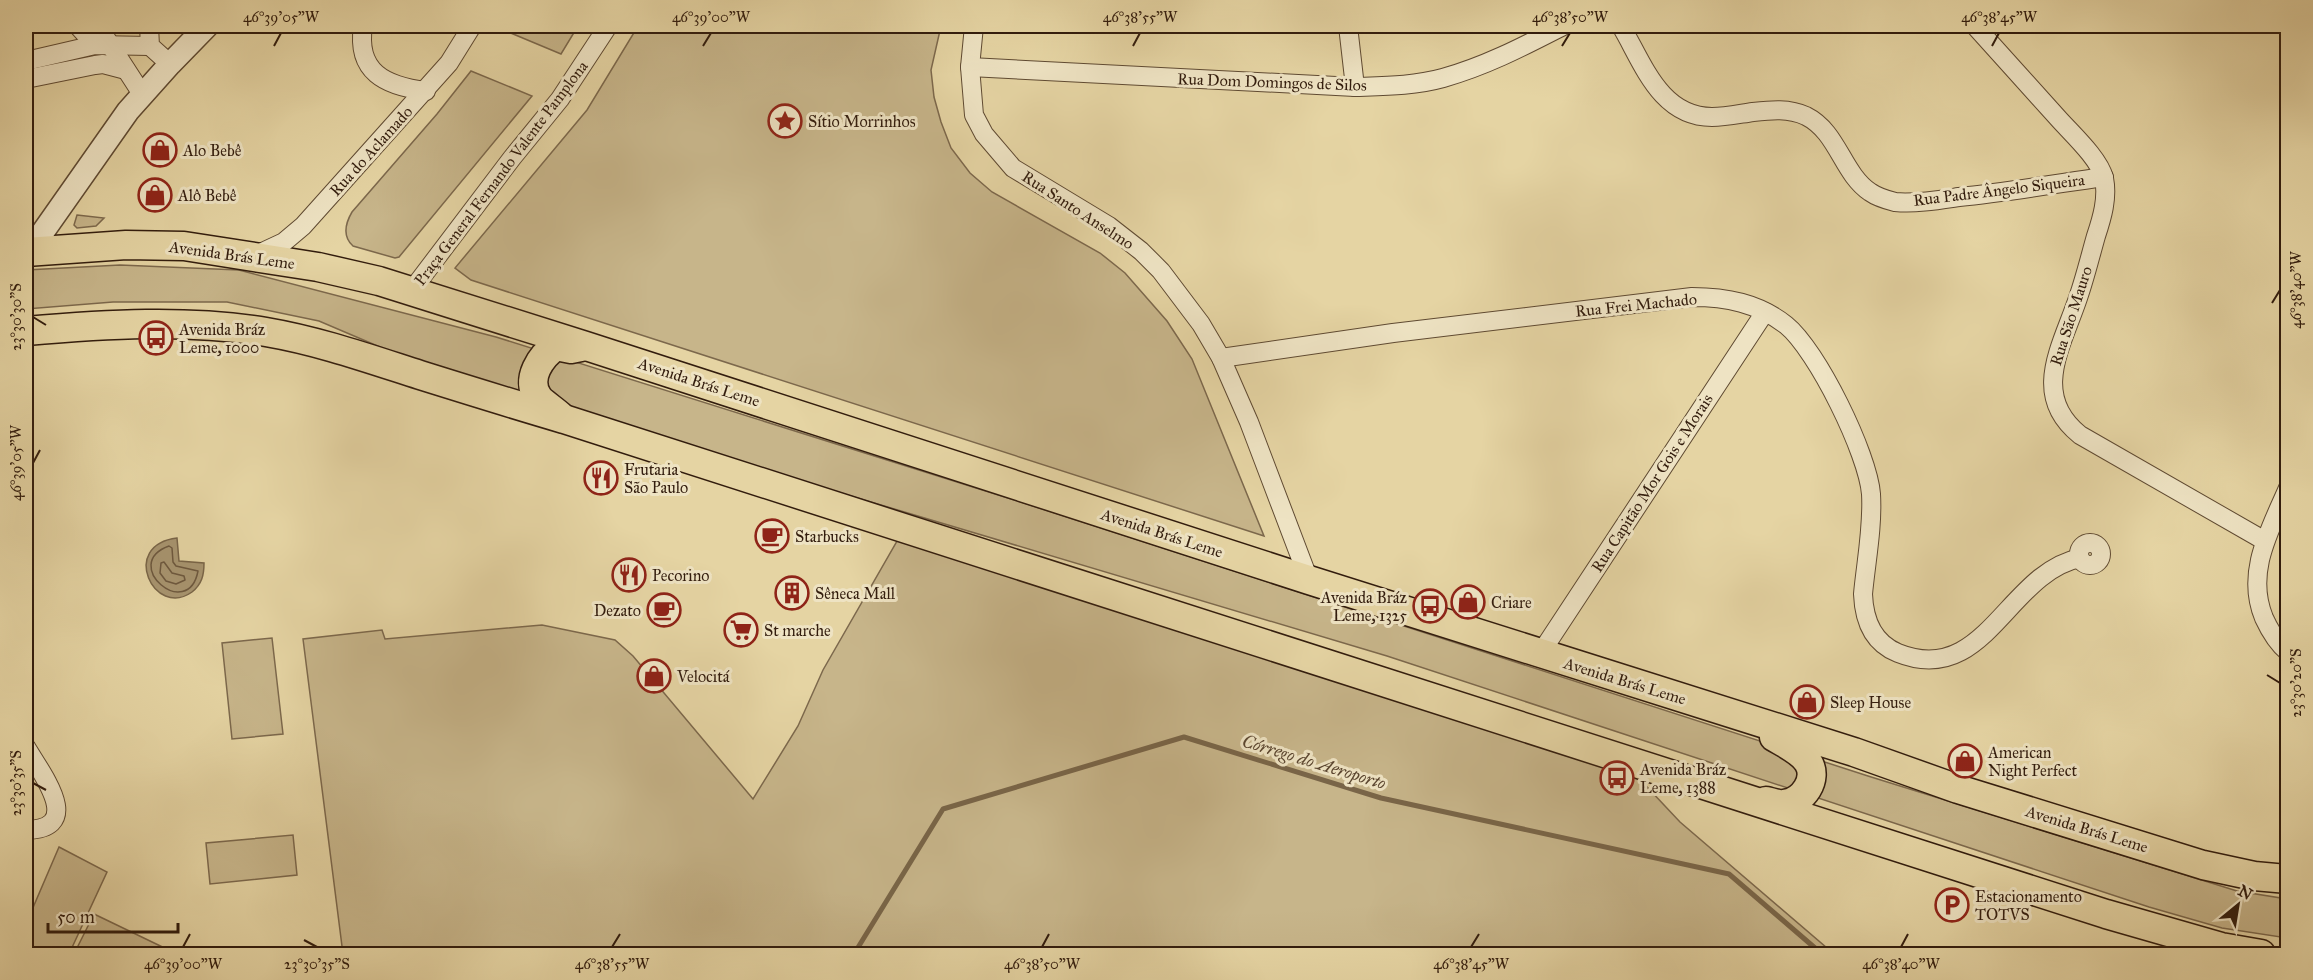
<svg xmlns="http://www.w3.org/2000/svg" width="2313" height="980" font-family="'IM FELL Great Primer',serif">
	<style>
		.green { fill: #c7b58a; stroke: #7c684c; stroke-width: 1.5 }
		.water { fill: #a89570; stroke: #796548; stroke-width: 1.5 }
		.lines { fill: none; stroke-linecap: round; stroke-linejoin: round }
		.shore { stroke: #6d583e; stroke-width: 1.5 }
		.stream { stroke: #796548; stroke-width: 5 }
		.minor-casing { stroke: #5f4a32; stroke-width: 20 }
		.tertiary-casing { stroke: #5f4a32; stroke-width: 25 }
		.primary-casing { stroke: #321c0d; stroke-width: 31 }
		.minor { stroke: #eee3c3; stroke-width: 18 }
		.tertiary { stroke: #eee3c3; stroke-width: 22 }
		.primary { stroke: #e5d4a3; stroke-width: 28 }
		.ticks { fill: none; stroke: #321c0d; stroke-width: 2 }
		.labels { text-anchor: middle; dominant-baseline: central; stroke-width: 6; stroke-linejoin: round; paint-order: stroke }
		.street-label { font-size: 16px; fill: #321c0d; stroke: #eee3c3 }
		.poi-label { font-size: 16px; fill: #321c0d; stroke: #eee3c3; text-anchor: start }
		.water-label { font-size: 18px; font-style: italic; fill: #5b4630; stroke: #eee3c3 }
		.neatline { fill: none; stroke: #321c0d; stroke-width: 2 }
		.ticks-label { font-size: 15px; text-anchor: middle; fill: #321c0d }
	</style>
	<rect width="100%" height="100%" fill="#e5d4a3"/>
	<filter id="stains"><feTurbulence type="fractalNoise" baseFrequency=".00333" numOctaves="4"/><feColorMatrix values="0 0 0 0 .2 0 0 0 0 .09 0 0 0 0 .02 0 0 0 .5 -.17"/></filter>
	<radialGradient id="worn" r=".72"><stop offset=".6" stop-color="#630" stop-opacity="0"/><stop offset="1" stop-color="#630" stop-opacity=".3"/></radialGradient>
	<g class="green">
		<polygon points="503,26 578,26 561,54 501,29"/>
		<polygon points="638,26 941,26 931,70 934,97 941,122 951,148 970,173 992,192 1100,253 1125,273 1167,321 1192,359 1264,536 471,280 455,268 587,110"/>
		<path d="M471,71l61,25 -133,161 -4,1 -42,-12c-11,-10 -8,-22 -1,-34l85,-98z"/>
		<polygon points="77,215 104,218 96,226 77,228 74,225"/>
		<polygon points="120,265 239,270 496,337 1027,504 1868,776 2237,891 2287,899 2287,938 2222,928 2149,907 1387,656 700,451 401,356 319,321 227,302 113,302 26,309 26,270"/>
		<polygon points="900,536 1632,771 1680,822 1834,954 343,954 303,639 382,630 385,639 542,625 615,640 633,656 753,799 798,726 823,670"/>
		<polygon points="272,638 283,734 232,739 222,643"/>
		<polygon points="293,835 297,875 210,884 206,843"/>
		<polygon points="59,847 107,872 69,954 26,954 26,924"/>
		<polygon points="94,914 177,954 74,954"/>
	</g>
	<path class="water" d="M177,538l2,23 25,2c0,12 -2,21 -12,29 -38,27 -73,-47 -15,-54z"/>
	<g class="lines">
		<g class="shore">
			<path d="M169,546l3,2 1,14 3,4 22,5c-10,52 -79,-7 -29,-25z"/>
			<polygon points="164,562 172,573 184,576 185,580 176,584 166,581 160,573 161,563"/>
		</g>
		<polyline class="stream" points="854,954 943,809 1184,737 1381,798 1729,874 1822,954"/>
		<defs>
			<g id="minor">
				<polyline points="78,26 95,45"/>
				<polyline points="98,26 142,94"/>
				<polyline points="149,26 150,46 170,64"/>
				<path d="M363,26c-7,46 22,60 63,65"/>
				<polyline points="974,26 970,67 974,115 984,134 1013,168 1109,226 1141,251 1161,271 1201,324 1221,358 1249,422 1309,580"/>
				<polyline points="1348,26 1355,87"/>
				<path d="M1621,26c22,37 39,91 91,91 13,0 27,-3 41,-5 18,-2 36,-4 53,4 32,16 36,57 64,76 7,5 17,8 25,10 21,2 44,-2 64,-5 48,-5 96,-13 145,-20"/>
				<path d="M1975,26c27,30 55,61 82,91 14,16 42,41 47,61 4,20 -2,40 -8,58 -6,21 -11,42 -18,62 -16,48 -48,97 2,137l185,106"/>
				<polyline points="26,61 95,45 150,46"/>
				<path d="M970,67l385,20c29,-1 59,-1 88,-9 43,-12 81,-32 120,-52"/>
				<polyline points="26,79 95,65 103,64 126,70"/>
				<polyline points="256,255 284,242 303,226 449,63 472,26"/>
				<polyline points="412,290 512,158 560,99 608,26"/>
				<path d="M1221,358l172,-25 299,-36c34,0 66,6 94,28 31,25 82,129 85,169 2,33 -5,68 -8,100 1,26 10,49 35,59 87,35 109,-80 182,-95"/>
				<path d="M2288,488c-18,42 -43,84 -24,130 6,13 13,25 24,34"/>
				<circle cx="2090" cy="554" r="11"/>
				<polyline points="1540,654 1765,312"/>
				<path d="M26,747c15,26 60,82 0,83"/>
			</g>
			<polyline id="tertiary" points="26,256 128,111 170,64 207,26"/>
			<g id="primary">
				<polyline points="26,252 126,245 184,246 318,267 379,281 586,346 1309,580 1854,752 1958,789 2203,865 2254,876 2288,879"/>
				<path d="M26,331c79,-7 162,-12 240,1 53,9 104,27 154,43 48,15 96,30 144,44l1542,495 115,33 40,7"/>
				<path d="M560,416c-5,-5 -19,-14 -22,-19 -13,-18 3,-41 18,-51l15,3 10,-2"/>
				<path d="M1766,801c5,1 13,4 18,3 19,-2 35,-25 24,-42 -7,-11 -22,-18 -34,-25"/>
			</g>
		</defs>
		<use href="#minor" class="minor-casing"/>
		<use href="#tertiary" class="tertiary-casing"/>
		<use href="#primary" class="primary-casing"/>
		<use href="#minor" class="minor"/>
		<use href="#tertiary" class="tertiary"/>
		<use href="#primary" class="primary"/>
	</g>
	<path class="ticks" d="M274,46l7,-13M703,46l8,-13M1133,46l7,-13M1562,46l8,-13M1992,46l7,-13M2272,303l8,-13M33,317l13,8M33,463l7,-13M2267,675l13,8M33,783l13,7M304,940l13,7M183,947l7,-13M612,947l8,-13M1042,947l7,-13M1471,947l8,-13M1901,947l7,-13"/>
	<defs>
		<symbol id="sight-ring" viewBox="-11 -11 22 22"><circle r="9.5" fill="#eee3c3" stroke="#8f2418" stroke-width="1.5"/><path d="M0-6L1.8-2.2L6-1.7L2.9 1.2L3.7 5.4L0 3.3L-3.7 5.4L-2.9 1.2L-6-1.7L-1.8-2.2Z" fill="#8f2418"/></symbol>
		<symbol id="shop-ring" viewBox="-11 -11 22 22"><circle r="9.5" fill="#eee3c3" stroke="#8f2418" stroke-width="1.5"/><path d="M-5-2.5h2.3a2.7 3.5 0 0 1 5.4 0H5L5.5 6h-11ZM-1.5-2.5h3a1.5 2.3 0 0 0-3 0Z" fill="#8f2418"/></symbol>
		<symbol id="bus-ring" viewBox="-11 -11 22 22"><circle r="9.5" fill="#eee3c3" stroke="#8f2418" stroke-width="1.5"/><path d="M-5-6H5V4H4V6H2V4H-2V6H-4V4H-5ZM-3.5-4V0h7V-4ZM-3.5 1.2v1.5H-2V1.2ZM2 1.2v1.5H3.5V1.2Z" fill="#8f2418"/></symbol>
		<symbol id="restaurant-ring" viewBox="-11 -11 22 22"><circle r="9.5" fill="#eee3c3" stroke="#8f2418" stroke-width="1.5"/><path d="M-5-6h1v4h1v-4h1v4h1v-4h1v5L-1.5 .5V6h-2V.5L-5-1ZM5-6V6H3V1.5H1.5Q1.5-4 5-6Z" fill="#8f2418"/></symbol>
		<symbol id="cafe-ring" viewBox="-11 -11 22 22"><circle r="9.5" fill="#eee3c3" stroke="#8f2418" stroke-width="1.5"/><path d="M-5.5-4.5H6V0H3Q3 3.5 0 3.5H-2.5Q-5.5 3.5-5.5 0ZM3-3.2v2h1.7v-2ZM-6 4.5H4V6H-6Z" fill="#8f2418"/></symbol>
		<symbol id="building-ring" viewBox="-11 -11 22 22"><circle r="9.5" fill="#eee3c3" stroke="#8f2418" stroke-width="1.5"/><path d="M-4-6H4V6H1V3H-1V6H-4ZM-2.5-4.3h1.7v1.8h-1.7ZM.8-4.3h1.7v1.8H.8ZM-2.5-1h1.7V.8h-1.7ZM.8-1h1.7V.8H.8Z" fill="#8f2418"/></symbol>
		<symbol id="supermarket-ring" viewBox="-11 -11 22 22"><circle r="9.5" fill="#eee3c3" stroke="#8f2418" stroke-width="1.5"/><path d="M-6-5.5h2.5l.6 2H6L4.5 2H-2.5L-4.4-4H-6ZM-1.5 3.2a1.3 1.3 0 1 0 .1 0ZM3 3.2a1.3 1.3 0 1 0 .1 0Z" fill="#8f2418"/></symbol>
		<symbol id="parking-ring" viewBox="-11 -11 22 22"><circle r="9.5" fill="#eee3c3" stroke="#8f2418" stroke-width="1.5"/><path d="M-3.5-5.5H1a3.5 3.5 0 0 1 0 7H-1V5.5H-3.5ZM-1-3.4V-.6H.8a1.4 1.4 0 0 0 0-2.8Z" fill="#8f2418"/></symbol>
	</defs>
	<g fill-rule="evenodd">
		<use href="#sight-ring" x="766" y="102" width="38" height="38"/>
		<use href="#shop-ring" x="141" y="131" width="38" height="38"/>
		<use href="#shop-ring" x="136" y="176" width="38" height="38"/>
		<use href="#bus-ring" x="137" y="319" width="38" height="38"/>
		<use href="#restaurant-ring" x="582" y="459" width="38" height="38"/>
		<use href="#cafe-ring" x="753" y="517" width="38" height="38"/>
		<use href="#restaurant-ring" x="610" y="556" width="38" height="38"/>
		<use href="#building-ring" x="773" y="574" width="38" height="38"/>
		<use href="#shop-ring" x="1449" y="583" width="38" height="38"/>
		<use href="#bus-ring" x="1411" y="587" width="38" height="38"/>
		<use href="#cafe-ring" x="645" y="591" width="38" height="38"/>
		<use href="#supermarket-ring" x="722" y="611" width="38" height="38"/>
		<use href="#shop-ring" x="635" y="657" width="38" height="38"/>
		<use href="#shop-ring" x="1788" y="683" width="38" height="38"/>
		<use href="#shop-ring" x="1946" y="742" width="38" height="38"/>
		<use href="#bus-ring" x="1598" y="759" width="38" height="38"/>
		<use href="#parking-ring" x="1933" y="886" width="38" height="38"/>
	</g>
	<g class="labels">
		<g class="street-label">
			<text transform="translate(1272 82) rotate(2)">Rua Dom Domingos de Silos</text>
			<text transform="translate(371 151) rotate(-48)">Rua do Aclamado</text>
			<text transform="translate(501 173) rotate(-53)">Praça General Fernando Valente Pamplona</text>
			<text transform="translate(1999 190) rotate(-7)">Rua Padre Ângelo Siqueira</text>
			<text transform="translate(1078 210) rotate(33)">Rua Santo Anselmo</text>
			<text transform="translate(232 255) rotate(8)">Avenida Brás Leme</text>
			<text transform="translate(1636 305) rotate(-6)">Rua Frei Machado</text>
			<text transform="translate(2071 316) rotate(-72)">Rua São Mauro</text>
			<text transform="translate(699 382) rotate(18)">Avenida Brás Leme</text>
			<text transform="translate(1652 483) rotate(-57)">Rua Capitão Mor Gois e Morais</text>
			<text transform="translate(1162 533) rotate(18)">Avenida Brás Leme</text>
			<text transform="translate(1625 681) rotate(17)">Avenida Brás Leme</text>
			<text transform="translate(2087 829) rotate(17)">Avenida Brás Leme</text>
		</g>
		<g class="poi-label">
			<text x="808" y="121">Sítio Morrinhos</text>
			<text x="183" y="150">Alo Bebê</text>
			<text x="178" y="195">Alô Bebê</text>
			<text x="179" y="329">Avenida Bráz<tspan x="179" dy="18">Leme, 1000</tspan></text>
			<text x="624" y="469">Frutaria<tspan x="624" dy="18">São Paulo</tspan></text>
			<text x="795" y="536">Starbucks</text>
			<text x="652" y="575">Pecorino</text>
			<text x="815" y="593">Sêneca Mall</text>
			<text x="1407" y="597" text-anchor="end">Avenida Bráz<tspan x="1407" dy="18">Leme, 1325</tspan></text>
			<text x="1491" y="602">Criare</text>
			<text x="641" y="610" text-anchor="end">Dezato</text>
			<text x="764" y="630">St marche</text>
			<text x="677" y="676">Velocitá</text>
			<text x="1830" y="702">Sleep House</text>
			<text x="1988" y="752">American<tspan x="1988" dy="18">Night Perfect</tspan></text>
			<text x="1640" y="769">Avenida Bráz<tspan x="1640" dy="18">Leme, 1388</tspan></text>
			<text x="1975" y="896">Estacionamento<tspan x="1975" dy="18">TOTVS</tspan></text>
		</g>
		<g class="water-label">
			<text transform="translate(1314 762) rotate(17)">Córrego do Aeroporto</text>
		</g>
	</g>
	<rect width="2313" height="980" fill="none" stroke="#e5d4a3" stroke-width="66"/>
	<g transform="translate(2238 905) rotate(30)" stroke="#eee3c3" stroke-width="4.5" paint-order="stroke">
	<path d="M0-4.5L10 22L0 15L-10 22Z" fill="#321c0d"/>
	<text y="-9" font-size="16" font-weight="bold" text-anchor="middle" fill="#321c0d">N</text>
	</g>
	<path d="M48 923v9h130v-9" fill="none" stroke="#321c0d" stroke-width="3"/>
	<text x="57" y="923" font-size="18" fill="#321c0d" stroke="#eee3c3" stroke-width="4.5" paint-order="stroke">50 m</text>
	<rect x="33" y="33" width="2247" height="914" class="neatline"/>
	<g class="ticks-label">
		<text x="281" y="22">46°39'05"W</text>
		<text x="711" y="22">46°39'00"W</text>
		<text x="1140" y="22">46°38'55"W</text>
		<text x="1570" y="22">46°38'50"W</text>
		<text x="1999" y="22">46°38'45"W</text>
		<text transform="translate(2296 290) rotate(-90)" y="5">46°38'40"W</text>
		<text transform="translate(16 317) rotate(-90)" y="5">23°30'30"S</text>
		<text transform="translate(16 463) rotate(-90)" y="5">46°39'05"W</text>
		<text transform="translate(2296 683) rotate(-90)" y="5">23°30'20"S</text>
		<text transform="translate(16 783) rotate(-90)" y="5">23°30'35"S</text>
		<text x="183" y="969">46°39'00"W</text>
		<text x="317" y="969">23°30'35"S</text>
		<text x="612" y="969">46°38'55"W</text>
		<text x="1042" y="969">46°38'50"W</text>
		<text x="1471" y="969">46°38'45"W</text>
		<text x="1901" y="969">46°38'40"W</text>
	</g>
	<rect width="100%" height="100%" filter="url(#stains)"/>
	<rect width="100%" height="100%" fill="url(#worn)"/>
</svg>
